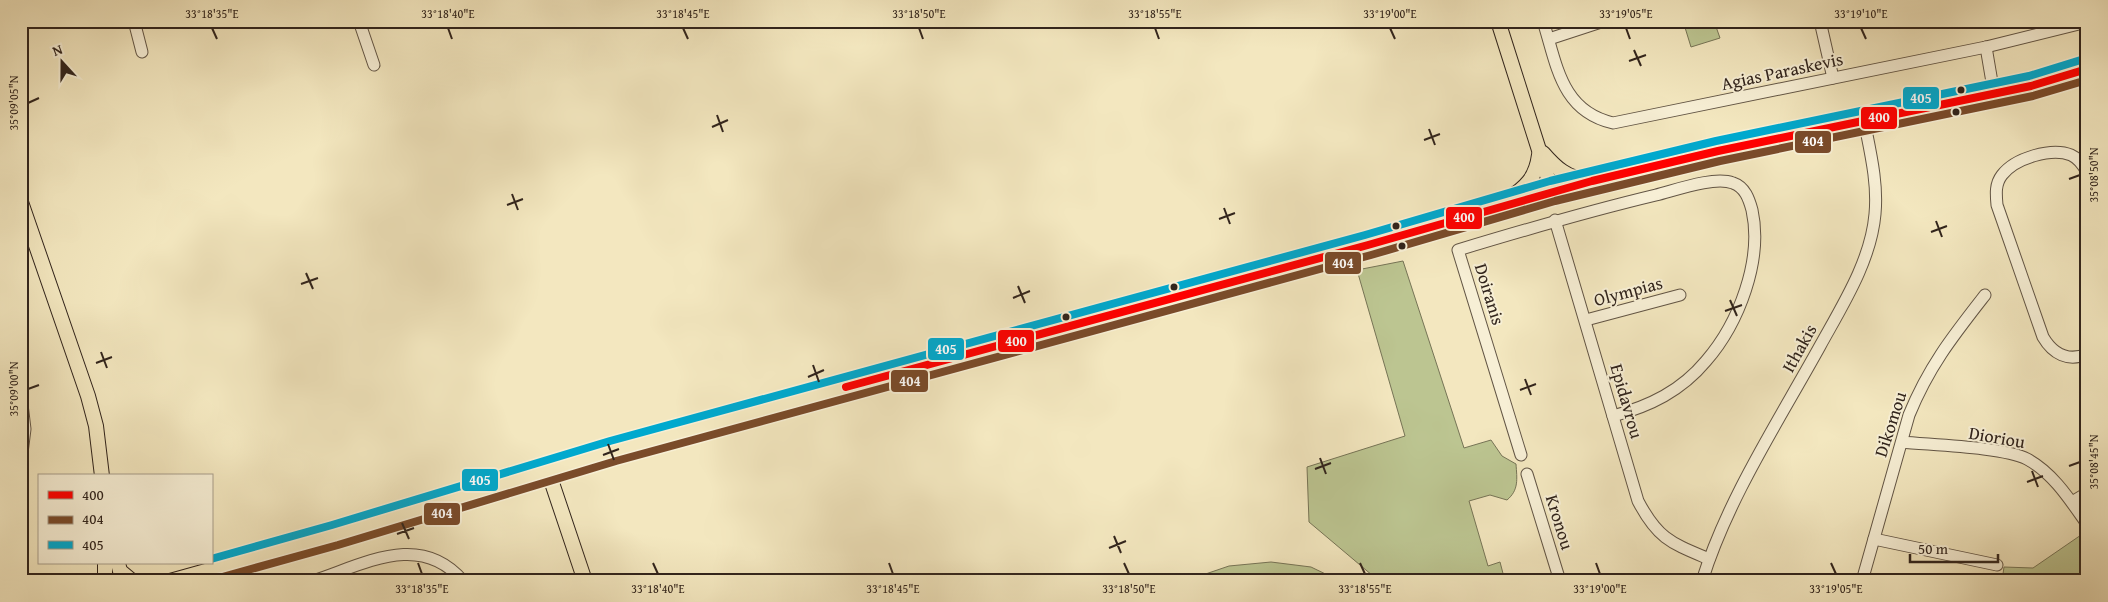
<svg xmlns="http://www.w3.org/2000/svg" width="2108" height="602" font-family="'Gentium Book Plus',serif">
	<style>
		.green { fill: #bcc591; stroke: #767456 }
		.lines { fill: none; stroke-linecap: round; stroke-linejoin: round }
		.minor-casing { stroke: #625545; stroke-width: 13 }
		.major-casing { stroke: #31241c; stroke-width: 16 }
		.minor { stroke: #f7efd5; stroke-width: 11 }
		.major { stroke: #f3e7bf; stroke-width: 14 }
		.bus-1-casing { stroke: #f7efd5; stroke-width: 11 }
		.bus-2-casing { stroke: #f7efd5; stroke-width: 11 }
		.bus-3-casing { stroke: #f7efd5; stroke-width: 11 }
		.bus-1 { stroke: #f00; stroke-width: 8 }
		.bus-2 { stroke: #7a4b2a; stroke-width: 8 }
		.bus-3 { stroke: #00a9ce; stroke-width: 8 }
		.ticks { fill: none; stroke: #31241c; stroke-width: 2 }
		.bus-dot { fill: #31241c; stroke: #f7efd5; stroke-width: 2 }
		.labels { text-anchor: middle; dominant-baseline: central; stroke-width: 4; stroke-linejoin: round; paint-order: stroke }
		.street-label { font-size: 18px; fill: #31241c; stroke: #f7efd5 }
		.line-badge { stroke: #f7efd5; stroke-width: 2 }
		.badge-label { font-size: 14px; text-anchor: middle; font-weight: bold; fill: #fff }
		.neatline { fill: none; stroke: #31241c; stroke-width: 2 }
		.ticks-label { font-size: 12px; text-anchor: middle; fill: #31241c }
	</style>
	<rect width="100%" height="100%" fill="#f3e7bf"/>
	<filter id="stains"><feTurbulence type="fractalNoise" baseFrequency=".004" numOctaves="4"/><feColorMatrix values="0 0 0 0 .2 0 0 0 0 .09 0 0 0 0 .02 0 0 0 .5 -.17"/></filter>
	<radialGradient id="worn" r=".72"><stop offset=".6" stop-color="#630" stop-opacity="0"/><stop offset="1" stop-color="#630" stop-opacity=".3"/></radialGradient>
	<g class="green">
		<polygon points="1683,21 1714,21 1720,38 1691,47"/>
		<path d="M1403,261l61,187 27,-8 11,16 14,8c1,15 3,26 -9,36l-17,-5 -21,6 19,65 12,-4 5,19h-126l-70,-59 -2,-55 98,-31 -48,-166z"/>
		<polygon points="2081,535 2087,542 2087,581 2002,581 2004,567 2033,568"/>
		<polygon points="1271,562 1311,567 1340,581 1185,581 1229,566"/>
	</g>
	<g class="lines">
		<defs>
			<g id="minor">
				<polyline points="134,21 142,52"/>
				<polyline points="359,21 374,65"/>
				<path d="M1543,21c14,44 18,90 70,102l373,-76 101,-25"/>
				<polyline points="1820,21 1833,78"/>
				<polyline points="1549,39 1604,21"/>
				<polyline points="1986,47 1994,94"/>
				<path d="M2087,172c-4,-7 -9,-14 -16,-17 -19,-8 -56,3 -69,20 -7,9 -6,19 -5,30l46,132c10,17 25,25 44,17"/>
				<path d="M1555,220l83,281c20,38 33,42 71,58"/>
				<polyline points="1586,320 1680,295"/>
				<polyline points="21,396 25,429 21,461"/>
				<path d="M1902,442c29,3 102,5 125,17 26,14 43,41 60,65"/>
				<path d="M1521,455l-63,-205c66,-20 131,-39 198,-55 20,-5 58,-19 77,-12 12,4 16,16 19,27 11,50 -13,113 -46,151 -25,30 -56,45 -93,55"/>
				<polyline points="1527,474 1560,581"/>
				<polyline points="2072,502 2087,493"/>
				<polyline points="1874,539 1997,565"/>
				<path d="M313,581c52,-17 107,-50 150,0"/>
				<path d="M1702,581c26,-83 76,-159 118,-235 22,-40 51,-85 55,-132 3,-32 -5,-63 -11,-94"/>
				<path d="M1862,581l47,-166c20,-49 44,-79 76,-120"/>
			</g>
			<g id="major">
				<polyline points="1498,21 1552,191"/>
				<path d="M1543,153c13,15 24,25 44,27"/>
				<path d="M1507,200c19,-13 29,-22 32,-45"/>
				<polyline points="21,202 88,396 96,426 102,476"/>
				<polyline points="548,471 585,581"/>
				<polyline points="105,563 105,581"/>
				<polyline points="118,563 120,571 132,581"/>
				<polyline points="170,581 335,535 613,451 1368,245 1552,191 1718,151 2031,86 2087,69"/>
			</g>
		</defs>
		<use href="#minor" class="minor-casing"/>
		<use href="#major" class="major-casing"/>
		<use href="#minor" class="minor"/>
		<use href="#major" class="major"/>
		<defs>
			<polyline id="bus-1" points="846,387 1368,245 1592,181 1718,151 2031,86 2087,69"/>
			<polyline id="bus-2" points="208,581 338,545 616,461 1371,255 1555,201 1720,161 2033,96 2087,80"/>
			<polyline id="bus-3" points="211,559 332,525 610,441 1365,235 1550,181 1716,141 2029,76 2084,59"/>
		</defs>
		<use href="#bus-1" class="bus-1-casing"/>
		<use href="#bus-2" class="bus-2-casing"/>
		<use href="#bus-3" class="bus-3-casing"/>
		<use href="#bus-1" class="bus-1"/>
		<use href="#bus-2" class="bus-2"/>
		<use href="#bus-3" class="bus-3"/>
	</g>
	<path class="ticks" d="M212,28l5,11M448,28l4,11M683,28l5,11M919,28l4,11M1155,28l4,11M1390,28l5,11M1626,28l4,11M1861,28l5,11M1634,50l7,16M1629,61l17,-6M28,103l11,-5M717,115l6,17M712,127l16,-7M1429,129l6,16M1424,140l16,-6M2069,179l11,-4M512,194l6,16M507,205l16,-6M1224,208l6,16M1219,219l16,-6M1936,221l6,16M1931,232l16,-6M306,273l7,16M301,284l17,-6M1018,286l7,17M1013,298l17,-7M1730,300l7,16M1725,311l17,-6M101,352l6,16M96,363l16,-6M813,365l6,17M808,377l16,-7M1525,379l6,16M28,389l11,-4M1520,390l16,-6M608,444l6,16M603,455l16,-6M1320,458l6,16M2069,466l11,-4M1315,469l16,-6M2032,471l6,16M2027,482l16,-6M402,523l7,16M397,534l17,-6M1114,536l7,17M1109,548l17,-7M418,563l4,11M653,563l5,11M889,563l4,11M1124,563l5,11M1360,563l5,11M1596,563l4,11M1831,563l5,11"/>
	<g class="bus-dot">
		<circle cx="1961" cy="90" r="4.5"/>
		<circle cx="1956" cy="112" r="4.5"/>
		<circle cx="1396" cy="226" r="4.5"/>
		<circle cx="1402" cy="246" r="4.5"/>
		<circle cx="1174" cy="287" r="4.5"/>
		<circle cx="1066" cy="317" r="4.5"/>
	</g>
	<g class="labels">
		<g class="street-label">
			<text transform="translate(1782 71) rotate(-12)">Agias Paraskevis</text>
			<text transform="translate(1628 291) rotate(-15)">Olympias</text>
			<text transform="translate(1490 294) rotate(73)">Doiranis</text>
			<text transform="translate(1799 348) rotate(-61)">Ithakis</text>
			<text transform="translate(1627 401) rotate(74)">Epidavrou</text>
			<text transform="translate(1890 424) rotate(-72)">Dikomou</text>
			<text transform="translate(1997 437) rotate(10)">Dioriou</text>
			<text transform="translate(1560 522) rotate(73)">Kronou</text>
		</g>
	</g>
	<g class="line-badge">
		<rect x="1902" y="86" width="38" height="24" rx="5" fill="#00a9ce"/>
		<rect x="1860" y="106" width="38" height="24" rx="5" fill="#f00"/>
		<rect x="1794" y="130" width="38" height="24" rx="5" fill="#7a4b2a"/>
		<rect x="1445" y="206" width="38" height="24" rx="5" fill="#f00"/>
		<rect x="1324" y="251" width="38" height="24" rx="5" fill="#7a4b2a"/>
		<rect x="997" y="329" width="38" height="24" rx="5" fill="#f00"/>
		<rect x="927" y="337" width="38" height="24" rx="5" fill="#00a9ce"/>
		<rect x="890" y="369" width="39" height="24" rx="5" fill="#7a4b2a"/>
		<rect x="461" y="468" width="38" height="24" rx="5" fill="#00a9ce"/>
		<rect x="423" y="502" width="38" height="24" rx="5" fill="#7a4b2a"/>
	</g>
	<g class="badge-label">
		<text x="1921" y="103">405</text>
		<text x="1879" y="122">400</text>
		<text x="1813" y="146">404</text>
		<text x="1464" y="222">400</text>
		<text x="1343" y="268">404</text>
		<text x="1016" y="346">400</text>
		<text x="946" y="354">405</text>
		<text x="910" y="386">404</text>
		<text x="480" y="485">405</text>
		<text x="442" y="518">404</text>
	</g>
	<rect width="2108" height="602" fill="none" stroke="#f3e7bf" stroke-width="55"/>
	<rect x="38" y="474" width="175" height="90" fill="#f7efd5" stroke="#a89e8b"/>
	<rect x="48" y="491" width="25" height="8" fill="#ff0000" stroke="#a89e8b"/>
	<text x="82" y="500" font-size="15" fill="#31241c">400</text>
	<rect x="48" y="516" width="25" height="8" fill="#7a4b2a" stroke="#a89e8b"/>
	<text x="82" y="524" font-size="15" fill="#31241c">404</text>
	<rect x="48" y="541" width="25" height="8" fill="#00a9ce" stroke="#a89e8b"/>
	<text x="82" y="550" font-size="15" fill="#31241c">405</text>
	<g transform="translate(62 62) rotate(339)" stroke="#f7efd5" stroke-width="4" paint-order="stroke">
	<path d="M0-4L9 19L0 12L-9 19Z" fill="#31241c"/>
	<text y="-8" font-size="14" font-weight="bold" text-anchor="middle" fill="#31241c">N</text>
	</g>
	<path d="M1910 554v8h88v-8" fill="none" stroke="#31241c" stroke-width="2.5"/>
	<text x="1918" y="554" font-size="15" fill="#31241c" stroke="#f7efd5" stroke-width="4" paint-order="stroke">50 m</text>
	<rect x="28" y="28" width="2052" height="546" class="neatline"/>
	<g class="ticks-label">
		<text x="212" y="18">33°18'35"E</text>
		<text x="448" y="18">33°18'40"E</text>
		<text x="683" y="18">33°18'45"E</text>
		<text x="919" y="18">33°18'50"E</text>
		<text x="1155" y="18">33°18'55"E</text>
		<text x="1390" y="18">33°19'00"E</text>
		<text x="1626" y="18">33°19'05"E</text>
		<text x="1861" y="18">33°19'10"E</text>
		<text transform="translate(14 103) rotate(-90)" y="4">35°09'05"N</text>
		<text transform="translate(2094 175) rotate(-90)" y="4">35°08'50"N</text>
		<text transform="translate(14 389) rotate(-90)" y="4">35°09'00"N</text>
		<text transform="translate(2094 462) rotate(-90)" y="4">35°08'45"N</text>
		<text x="422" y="593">33°18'35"E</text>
		<text x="658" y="593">33°18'40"E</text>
		<text x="893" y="593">33°18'45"E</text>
		<text x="1129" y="593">33°18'50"E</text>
		<text x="1365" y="593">33°18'55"E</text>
		<text x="1600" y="593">33°19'00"E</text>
		<text x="1836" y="593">33°19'05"E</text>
	</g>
	<rect width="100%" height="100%" filter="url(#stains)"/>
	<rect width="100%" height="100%" fill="url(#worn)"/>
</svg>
